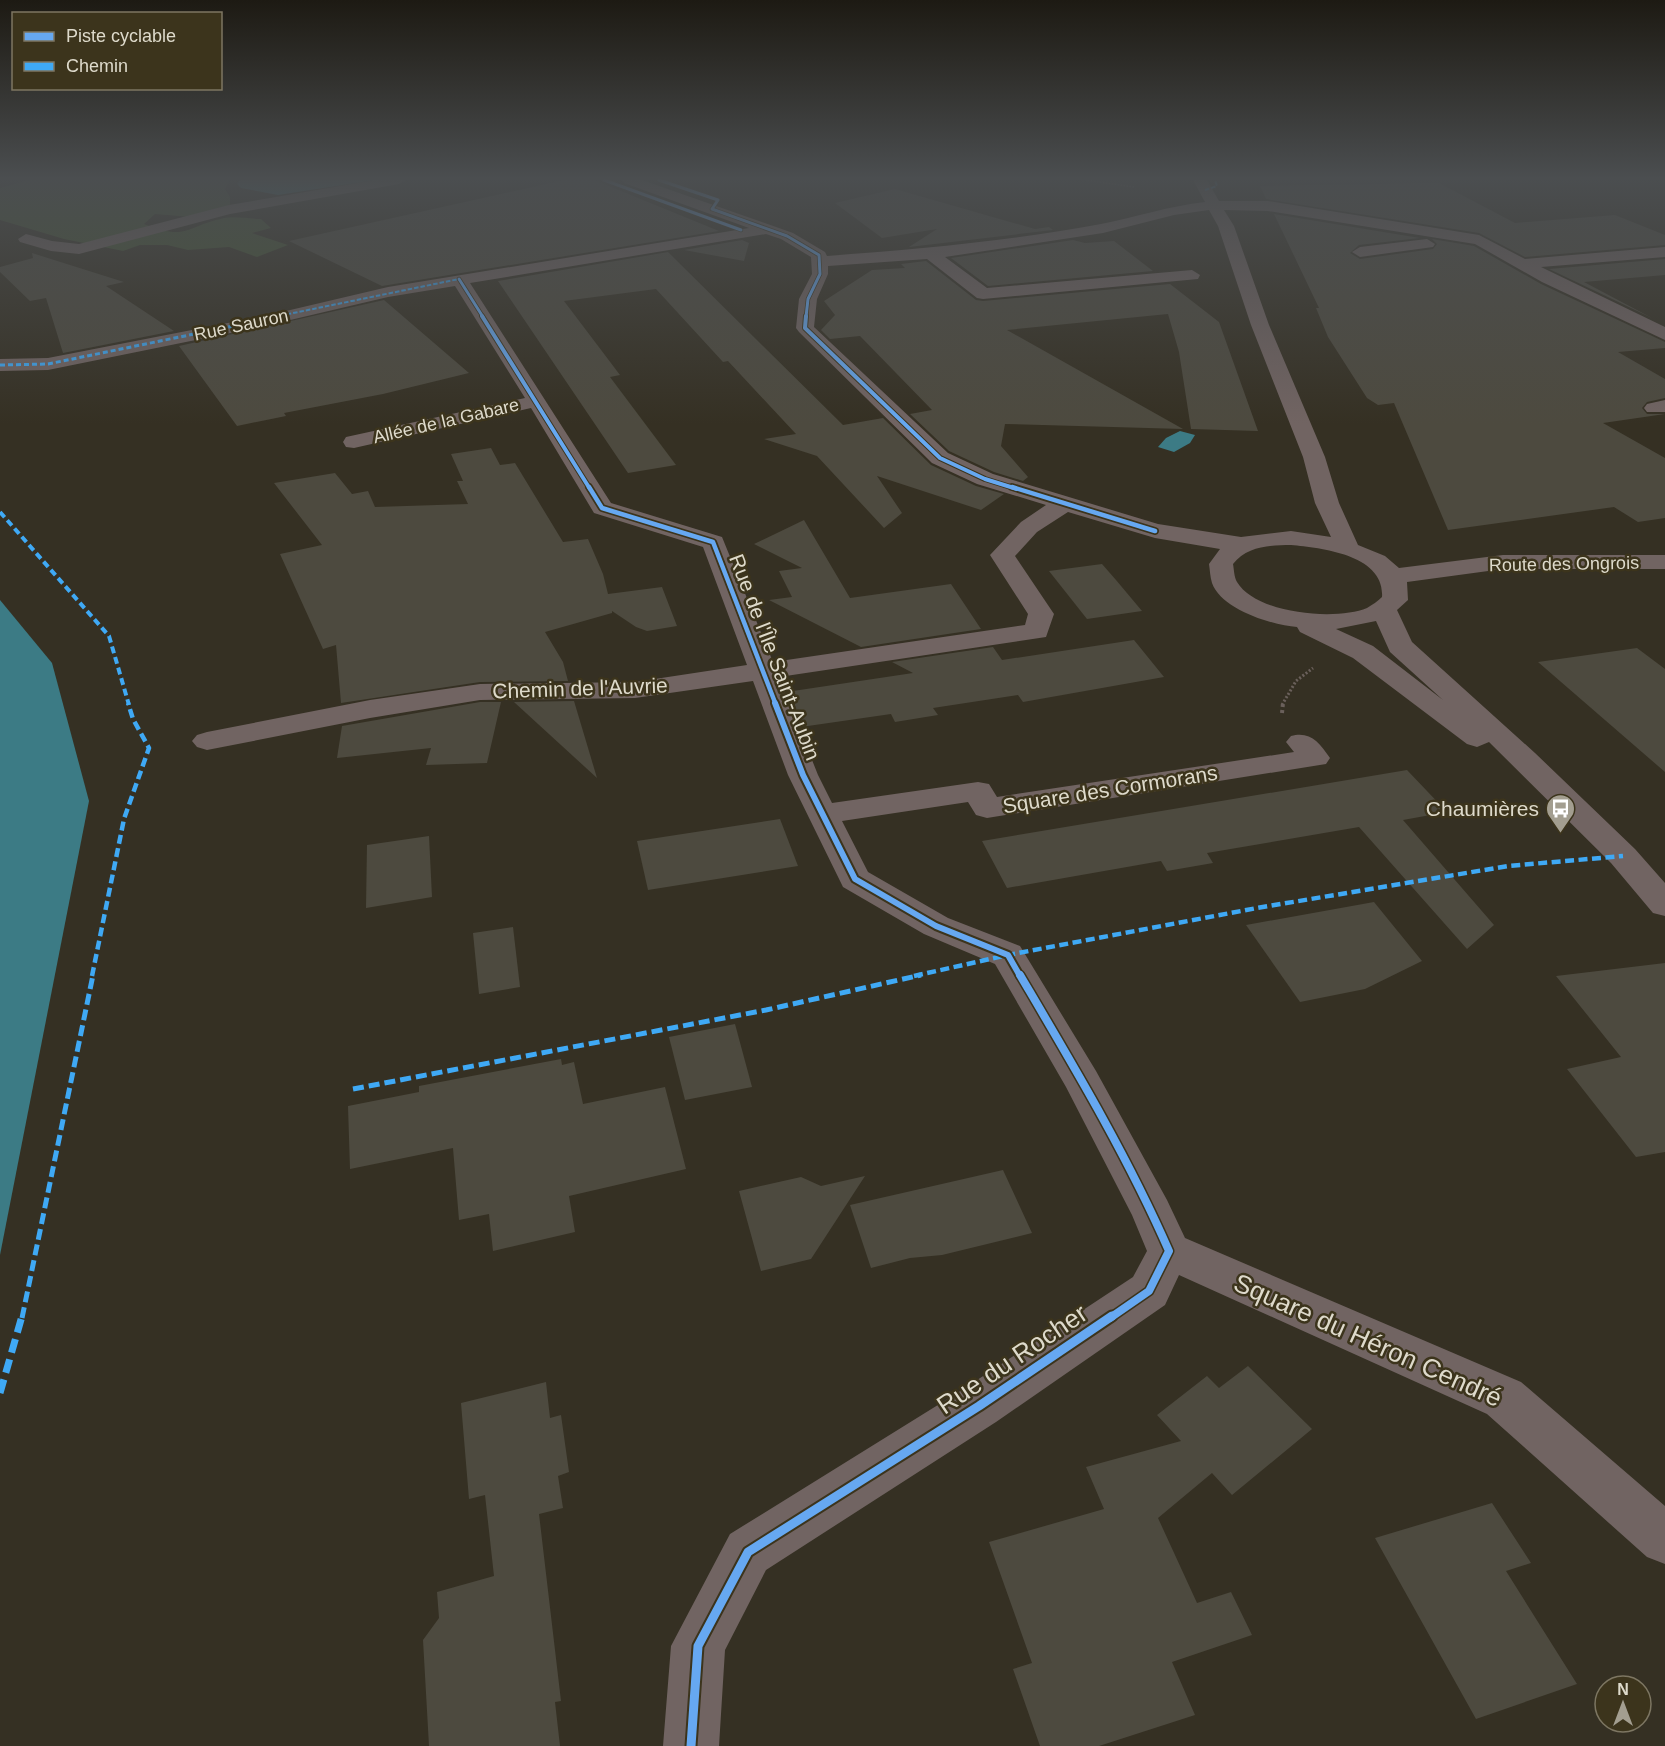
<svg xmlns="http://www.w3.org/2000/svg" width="1665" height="1746" font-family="Helvetica,sans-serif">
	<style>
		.green { fill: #455532 }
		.water { fill: #3c7b85 }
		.building { fill: #4d4a3f }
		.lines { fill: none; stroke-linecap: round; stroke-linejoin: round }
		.path-far2 { stroke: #6a605b; stroke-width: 1.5; stroke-dasharray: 1.5 1.5; stroke-linecap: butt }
		.path-far1 { stroke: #6a605b; stroke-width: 3; stroke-dasharray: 2 2; stroke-linecap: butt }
		.path { stroke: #6a605b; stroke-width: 4; stroke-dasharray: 3 3; stroke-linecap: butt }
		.minor { fill: #716462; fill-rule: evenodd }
		.quiet-far5 { stroke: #3fa9f5; stroke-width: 2; stroke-dasharray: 4.5 2; stroke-linecap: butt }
		.quiet-far4 { stroke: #3fa9f5; stroke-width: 3; stroke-dasharray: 5 3; stroke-linecap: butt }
		.quiet-far3 { stroke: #3fa9f5; stroke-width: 4; stroke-dasharray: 7 4; stroke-linecap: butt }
		.quiet-far2 { stroke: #3fa9f5; stroke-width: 4.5; stroke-dasharray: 9 4.5; stroke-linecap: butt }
		.quiet-far1 { stroke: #3fa9f5; stroke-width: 5; stroke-dasharray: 11 5; stroke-linecap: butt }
		.quiet { stroke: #3fa9f5; stroke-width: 7; stroke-dasharray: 14 7; stroke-linecap: butt }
		.cycleway-far5-casing { stroke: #3c341c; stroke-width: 4.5 }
		.cycleway-far4-casing { stroke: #3c341c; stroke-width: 6 }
		.cycleway-far3-casing { stroke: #3c341c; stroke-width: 8 }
		.cycleway-far2-casing { stroke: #3c341c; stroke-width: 10 }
		.cycleway-far1-casing { stroke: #3c341c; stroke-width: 11 }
		.cycleway-casing { stroke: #3c341c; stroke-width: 13 }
		.cycleway-far5 { stroke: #66a8f1; stroke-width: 3 }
		.cycleway-far4 { stroke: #66a8f1; stroke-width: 4 }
		.cycleway-far3 { stroke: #66a8f1; stroke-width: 4.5 }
		.cycleway-far2 { stroke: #66a8f1; stroke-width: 6 }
		.cycleway-far1 { stroke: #66a8f1; stroke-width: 8 }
		.cycleway { stroke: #66a8f1; stroke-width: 9 }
		.labels { text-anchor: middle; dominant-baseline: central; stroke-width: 5; stroke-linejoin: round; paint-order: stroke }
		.far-street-label { font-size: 18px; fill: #dedacb; stroke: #3c341c }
		.street-label { font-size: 21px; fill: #dedacb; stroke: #3c341c }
		.poi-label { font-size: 21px; fill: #dedacb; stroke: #3c341c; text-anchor: end }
		.near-street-label { font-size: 26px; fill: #dedacb; stroke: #3c341c }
	</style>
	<rect width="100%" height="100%" fill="#353023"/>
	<path class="green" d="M29,180h201l-5,9 5,8v10l-39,10 -36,-3 -11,10c43,17 40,3 80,-6 11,-2 26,1 37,1l10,9 -19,5 36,12 -31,12 -28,-10 -41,3 -21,-5h-27l-17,6 -59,-12 -64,-19v-32z"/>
	<g class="water">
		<polygon points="240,180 375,180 278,195 241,188 237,184"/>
		<polygon points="1180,431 1195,435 1190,443 1174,452 1158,447 1166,438"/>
		<polygon points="0,600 52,663 89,801 0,1255"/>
	</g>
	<g class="building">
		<polygon points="564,180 594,180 719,231 382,286 289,241"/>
		<polygon points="1439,183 1515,223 1615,215 1665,235 1665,245 1525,257 1479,233 1266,199 1260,186"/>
		<polygon points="895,189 1035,229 1049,227 1053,230 909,247 937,229 882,238 835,203"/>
		<polygon points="1274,214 1420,238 1359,245 1350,253 1360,259 1433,249 1437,244 1432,239 1474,246 1541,284 1665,342 1665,348 1618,352 1665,379 1665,398 1647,402 1642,408 1647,414 1665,414 1603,423 1665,458 1665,518 1638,522 1614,507 1448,530 1394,403 1378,405 1367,398 1328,337 1316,308 1319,308"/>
		<polygon points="742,240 749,243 744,261 684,250"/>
		<polygon points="1073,240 1085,243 1114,241 1153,271 988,286 951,258"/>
		<polygon points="668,252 843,425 883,418 931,465 976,486 1004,494 981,510 877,476 902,513 884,528 817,456 764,439 796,434 728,361 723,362 656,289 564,301 620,375 610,377 676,465 628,473 498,281"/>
		<polygon points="32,253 124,282 106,286 174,331 63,353 46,298 30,301 0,272 0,267 33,258"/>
		<polygon points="1665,259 1665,275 1584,282 1652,318 1549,269"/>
		<polygon points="926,261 976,300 983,301 1170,284 1219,322 1258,431 1191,429 1179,352 1168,314 1007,330 1183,429 1005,424 1001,446 1028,477 1023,481 994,472 949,451 910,414 932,410 860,336 830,339 821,330 835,315 824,301 872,270 905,268 901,264"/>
		<polygon points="384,300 469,373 383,394 284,413 286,416 237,426 179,346"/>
		<polygon points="491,448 500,465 515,463 563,542 588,539 603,574 608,594 662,587 677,626 647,631 636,627 612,611 612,613 545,632 563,662 568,681 480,682 341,703 336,645 323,649 280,554 322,545 274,483 335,473 352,494 368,491 375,507 468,504 457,481 463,481 451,454"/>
		<polygon points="804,520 850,598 951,584 981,629 861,647 769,600 792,597 779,571 802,568 754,544"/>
		<polygon points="1102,564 1116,580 1142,611 1087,619 1049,571"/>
		<polygon points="1134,640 1164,677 1023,702 1018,695 933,708 938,715 895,722 891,714 801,727 796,713 793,691 913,673 892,662 993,647 1002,660"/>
		<polygon points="1637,648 1665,669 1665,772 1538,662"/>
		<polygon points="574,701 597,778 514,702"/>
		<polygon points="480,702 501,702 487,763 426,765 431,748 337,758 342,726"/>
		<polygon points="1407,770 1447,812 1403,820 1494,925 1467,949 1359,827 1207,853 1213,863 1167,871 1161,861 1007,888 982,841"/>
		<polygon points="780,819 798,866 648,890 637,841"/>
		<polygon points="429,836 432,897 366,908 367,845"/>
		<polygon points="1374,902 1422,961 1365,989 1300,1002 1246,925"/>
		<polygon points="513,927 520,987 479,994 473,933"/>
		<polygon points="1665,963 1665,1152 1636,1157 1567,1069 1621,1057 1556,976"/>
		<polygon points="735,1024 752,1087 685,1100 669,1037"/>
		<polygon points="561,1059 562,1065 574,1062 583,1104 665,1087 686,1169 569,1196 575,1232 493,1251 489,1214 459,1220 453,1148 350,1169 348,1106 419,1092 419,1086"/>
		<polygon points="1003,1170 1032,1233 942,1255 910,1258 871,1268 850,1205"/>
		<polygon points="865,1176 811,1259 761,1271 739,1191 801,1177 821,1186"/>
		<polygon points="1248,1366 1312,1429 1232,1495 1212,1473 1158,1518 1197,1603 1231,1592 1252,1635 1172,1662 1195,1715 1099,1746 1040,1746 1013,1669 1032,1663 989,1542 1104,1509 1086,1467 1181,1441 1157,1415 1207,1376 1219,1388"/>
		<polygon points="546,1382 550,1418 561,1415 569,1472 558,1476 563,1508 539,1514 561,1701 555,1702 560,1746 429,1746 423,1640 439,1618 437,1592 494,1576 485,1495 469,1499 461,1403"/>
		<polygon points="1492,1503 1531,1563 1506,1571 1577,1684 1476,1719 1375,1538"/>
	</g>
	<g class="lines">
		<polyline class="path-far2" points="1085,180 1134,187"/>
		<polyline class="path-far1" points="1282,705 1296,681 1313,668"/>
		<polyline class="path" points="1282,713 1283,703"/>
		<g class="minor">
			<polygon points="375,180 406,180 399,184 230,214 79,254 51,251 20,242 18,239 26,234 52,241 79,244 229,205"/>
			<path d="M622,180h20l151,53 32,19 2,4c92,-7 184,-15 274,-32 35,-7 68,-18 104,-22l-12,-22h14l12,21h49l211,34 46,24 140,-12v10l-124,10 124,60v13l-123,-58 -67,-38 -207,-33 -44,-1 10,16 35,99 56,132 14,46 19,42 27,11 14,12 104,-13h162v14h-162l-96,13 1,18 -11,10 15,32 123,111 100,96 30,34v33l-12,-3 -42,-50 -122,-121 -12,5 -10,-3 -114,-86 -53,-26 -3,-5c-26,-2 -76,-18 -85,-44 -2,-6 -2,-13 -3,-19l11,-15 -65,-11 -87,-26 -31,20 -22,24 39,58 -8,23 -267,40 39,98 14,28 146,-21 11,2 8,13 297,-45 -8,-10 5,-6c19,-5 28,6 39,22l-4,6 -339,54 -11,-3 -8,-13 -126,19 26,51 80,46 72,28 76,125 71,129 18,38 336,144 144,124v58l-18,-7 -160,-143 -308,-139 -14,30 -169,117 -230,148 -41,80 -6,96h-56l8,-100 59,-112 232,-144 171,-113 14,-26 -15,-36 -66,-128 -71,-123 -71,-30 -81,-47 -55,-112 -35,-94 -118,17 -155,2 -110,18 -163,32 -10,-3 -5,-6 5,-6 10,-3 163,-32 110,-16 155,-2 112,-17 -44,-118 -109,-34 -63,-105 -177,40 -8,-1 -3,-5 3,-5 179,-39 -70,-112 -67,11 -119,28 -221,45 -48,1v-12l48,-1 221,-43 119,-28 361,-59 -125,-45zM1209,210l9,16 33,99 52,132 12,46 16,34 -40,-6 -50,6 -83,-13 -165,-50 -45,-21 -134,-126 3,-28 11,-25v-8l99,-7 50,39 6,1 215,-20 2,-4 -8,-5 -205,18 -42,-31 158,-24 71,-18zM766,234l15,5 30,18 1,17 -13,25 -3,29 3,4 133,131 45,21 69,21 -25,17 -31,33 38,59 -3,11 -252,37 -51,-125 -111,-34 -141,-220zM1291,545c31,3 94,10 91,52 -4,4 -10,8 -15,11 -31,13 -111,6 -130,-26 -3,-5 -3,-13 -4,-18 14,-18 37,-19 58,-19zM1376,621l14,31 53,48 -70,-54 -37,-17z"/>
			<polygon points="1427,239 1435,244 1433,247 1360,257 1352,252 1360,247"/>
			<polygon points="1665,400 1665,412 1647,412 1644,408 1647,404"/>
		</g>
		<g class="quiet-far5">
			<polyline points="1205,190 1217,186 1215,180"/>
			<polyline points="274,317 459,279"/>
		</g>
		<polyline class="quiet-far4" points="0,365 48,364 282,316"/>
		<polyline class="quiet-far3" points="0,512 109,636 129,705"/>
		<g class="quiet-far2">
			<polyline points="92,976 124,819 149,748 133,719 128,703"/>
			<polyline points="914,976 1008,955 1257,908 1508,866 1623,856"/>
		</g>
		<g class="quiet-far1">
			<polyline points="353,1089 766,1010 921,975"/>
			<polyline points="22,1318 93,975"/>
		</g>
		<polyline class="quiet" points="0,1393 22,1316"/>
		<defs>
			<g id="cycleway-far5">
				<polyline points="604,180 741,230"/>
				<polyline points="659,180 718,200 712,209 787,236 819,255 820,274 808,299 806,317"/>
				<polyline points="459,279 483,317"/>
			</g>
			<g id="cycleway-far4">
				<polyline points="482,316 590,489"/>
				<polyline points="806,316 805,328 940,458 985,479 1017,489"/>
			</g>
			<g id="cycleway-far3">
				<polyline points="589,487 602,508 713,542 776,705"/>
				<polyline points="1012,487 1155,531"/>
			</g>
			<polyline id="cycleway-far2" points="775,703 803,775 855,879 936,926 1008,955 1020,976"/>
			<path id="cycleway-far1" d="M1020,975c53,90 107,180 149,276l-20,40 -39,27"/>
			<polyline id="cycleway" points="691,1746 698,1646 748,1552 979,1406 1112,1316"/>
		</defs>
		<use href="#cycleway-far5" class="cycleway-far5-casing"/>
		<use href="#cycleway-far4" class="cycleway-far4-casing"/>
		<use href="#cycleway-far3" class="cycleway-far3-casing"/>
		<use href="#cycleway-far2" class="cycleway-far2-casing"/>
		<use href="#cycleway-far1" class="cycleway-far1-casing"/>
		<use href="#cycleway" class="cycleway-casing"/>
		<use href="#cycleway-far5" class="cycleway-far5"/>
		<use href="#cycleway-far4" class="cycleway-far4"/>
		<use href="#cycleway-far3" class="cycleway-far3"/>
		<use href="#cycleway-far2" class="cycleway-far2"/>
		<use href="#cycleway-far1" class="cycleway-far1"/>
		<use href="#cycleway" class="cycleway"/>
	</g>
	<linearGradient id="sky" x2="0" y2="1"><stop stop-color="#1d1a13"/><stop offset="0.42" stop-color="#4b4e50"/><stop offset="1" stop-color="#4b4e50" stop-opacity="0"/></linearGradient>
	<rect width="1665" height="424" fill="url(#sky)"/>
	<defs>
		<symbol id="bus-pin" viewBox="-11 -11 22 30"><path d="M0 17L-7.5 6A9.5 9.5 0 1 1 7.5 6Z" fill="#a39e90" stroke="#3c341c"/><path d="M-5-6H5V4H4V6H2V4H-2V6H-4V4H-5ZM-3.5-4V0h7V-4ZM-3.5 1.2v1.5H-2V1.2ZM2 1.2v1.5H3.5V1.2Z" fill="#fff"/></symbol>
	</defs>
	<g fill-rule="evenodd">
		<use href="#bus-pin" x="1544" y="792" width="33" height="45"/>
	</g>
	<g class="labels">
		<g class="far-street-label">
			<text transform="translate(241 325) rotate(-12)">Rue Sauron</text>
			<text transform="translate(446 421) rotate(-13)">Allée de la Gabare</text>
			<text transform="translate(1564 564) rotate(-1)">Route des Ongrois</text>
		</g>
		<g class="street-label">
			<text transform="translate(775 657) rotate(69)">Rue de l'Île Saint-Aubin</text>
			<text transform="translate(580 688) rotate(-2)">Chemin de l'Auvrie</text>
			<text transform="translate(1110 789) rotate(-9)">Square des Cormorans</text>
		</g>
		<g class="poi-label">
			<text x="1539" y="808">Chaumières</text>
		</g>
		<g class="near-street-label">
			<text transform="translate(1368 1340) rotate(24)">Square du Héron Cendré</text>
			<text transform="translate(1012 1359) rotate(-34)">Rue du Rocher</text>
		</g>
	</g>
	<rect x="12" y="12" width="210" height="78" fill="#3c341c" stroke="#7d7662" stroke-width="1.5"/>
	<rect x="24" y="32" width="30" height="9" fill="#66a8f1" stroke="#7d7662" stroke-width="1.5"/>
	<text x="66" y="42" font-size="18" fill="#dedacb">Piste cyclable</text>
	<rect x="24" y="62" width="30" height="9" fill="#3fa9f5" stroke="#7d7662" stroke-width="1.5"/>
	<text x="66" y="72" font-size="18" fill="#dedacb">Chemin</text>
	<g transform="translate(1623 1704)"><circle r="28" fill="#3c341c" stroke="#7d7662" stroke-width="1.5"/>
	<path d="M0-4.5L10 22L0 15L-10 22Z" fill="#a39e90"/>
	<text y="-9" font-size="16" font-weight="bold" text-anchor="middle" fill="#dedacb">N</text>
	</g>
</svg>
